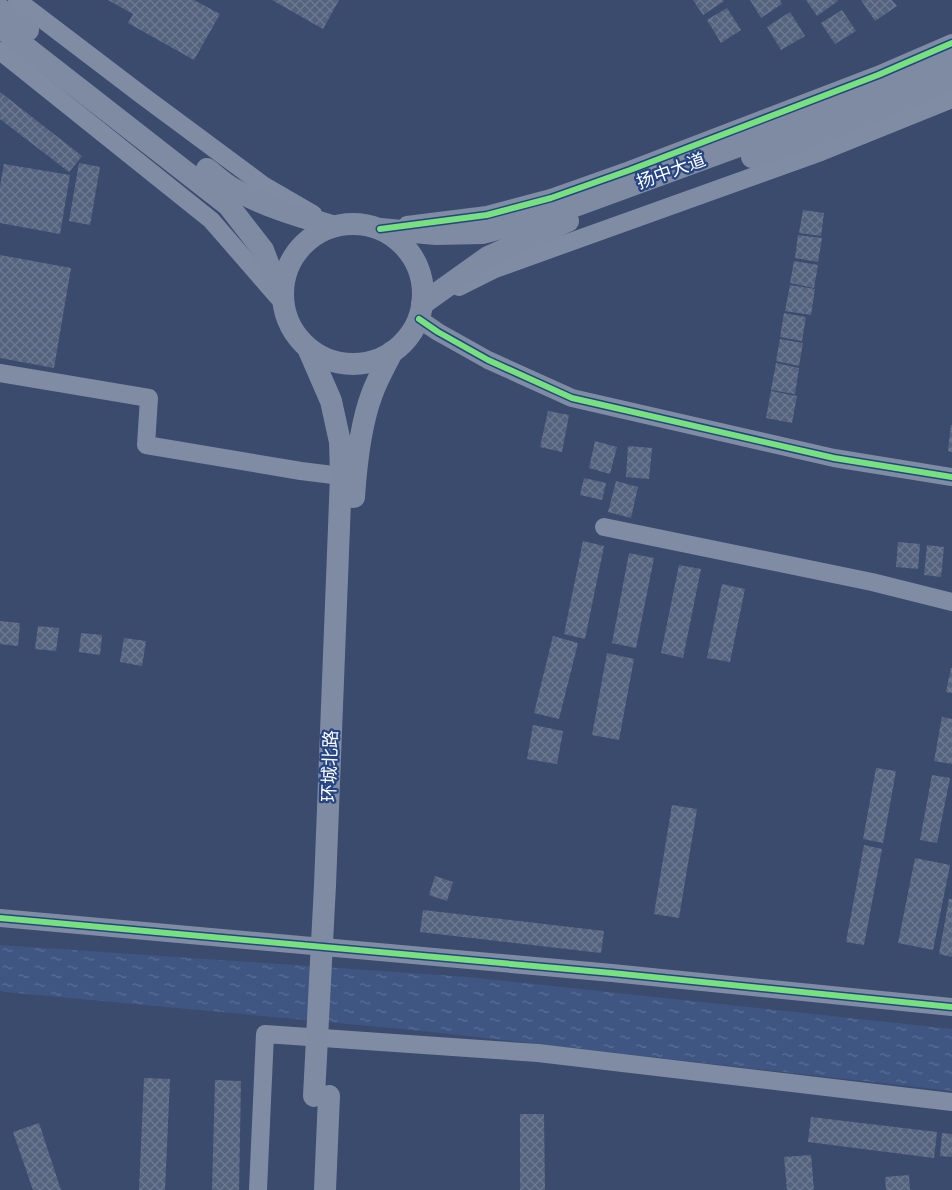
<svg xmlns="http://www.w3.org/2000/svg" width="952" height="1190" font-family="Signika,'Noto Sans SC',sans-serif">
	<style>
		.water { fill: url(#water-ripples) }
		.building { fill: url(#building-cross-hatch) }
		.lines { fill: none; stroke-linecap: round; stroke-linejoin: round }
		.minor { stroke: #808ca4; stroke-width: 18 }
		.major { stroke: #7f8ba2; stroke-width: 22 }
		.major-bridge { stroke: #7f8ba2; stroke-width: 22 }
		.cycleway-casing { stroke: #244484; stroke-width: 9 }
		.cycleway { stroke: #77e17e; stroke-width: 6 }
		.labels { text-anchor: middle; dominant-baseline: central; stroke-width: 4.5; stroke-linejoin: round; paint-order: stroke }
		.street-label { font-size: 18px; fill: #fff; stroke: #244484 }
	</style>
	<defs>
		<pattern id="water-ripples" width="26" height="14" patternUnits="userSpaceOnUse" patternTransform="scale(1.25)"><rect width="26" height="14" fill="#3f5683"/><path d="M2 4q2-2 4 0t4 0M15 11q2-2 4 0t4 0" fill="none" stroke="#5c6f96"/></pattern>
		<pattern id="building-cross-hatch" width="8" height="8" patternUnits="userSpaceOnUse" patternTransform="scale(1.25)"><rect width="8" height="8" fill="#55637f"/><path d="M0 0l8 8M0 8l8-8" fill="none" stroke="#6e7a92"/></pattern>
	</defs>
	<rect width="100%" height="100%" fill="#3a4b6e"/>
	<polygon class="water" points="0,945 468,977 952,1029 952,1091 424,1031 5,992 0,991"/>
	<g class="building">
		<polygon points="108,0 194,0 220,14 194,60 128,23 133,14"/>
		<polygon points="272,0 339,0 323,29"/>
		<polygon points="693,0 723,0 724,1 703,15"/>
		<polygon points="750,0 780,0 782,4 761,18"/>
		<polygon points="806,0 837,0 838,1 817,16"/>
		<polygon points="861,0 892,0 897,6 875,21"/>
		<polygon points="727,8 741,30 721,43 707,20"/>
		<polygon points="842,10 856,31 835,44 821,23"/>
		<polygon points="790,12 805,36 781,50 767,27"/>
		<polygon points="0,92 82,156 69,172 0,119"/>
		<polygon points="79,163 100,167 90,225 69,221"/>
		<polygon points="4,164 70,175 60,234 0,223 0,186"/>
		<polygon points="803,210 824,213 821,236 799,233"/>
		<polygon points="798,235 822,238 818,262 795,258"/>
		<polygon points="0,255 71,268 54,368 0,358"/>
		<polygon points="794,261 818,265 814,288 790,283"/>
		<polygon points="790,285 815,289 811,315 785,311"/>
		<polygon points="784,313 806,317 802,341 780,337"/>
		<polygon points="780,339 803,343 799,366 776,361"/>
		<polygon points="776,363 799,368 795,394 771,390"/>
		<polygon points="771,391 797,396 792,423 766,418"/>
		<polygon points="548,411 569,415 562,452 540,447"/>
		<polygon points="951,425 952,425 952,452 948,451"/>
		<polygon points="595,441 617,447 610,474 589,468"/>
		<polygon points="628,446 652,448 649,479 626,477"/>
		<polygon points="584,478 606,483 602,500 580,495"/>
		<polygon points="616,481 638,487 631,518 608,512"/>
		<polygon points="583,541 604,546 585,639 564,634"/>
		<polygon points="898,542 920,544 918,569 896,567"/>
		<polygon points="927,545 944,547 941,577 924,575"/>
		<polygon points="629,553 654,558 636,648 612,643"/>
		<polygon points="679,565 701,569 683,658 661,653"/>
		<polygon points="722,584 745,589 730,662 707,658"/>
		<polygon points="0,621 20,623 18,646 0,644"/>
		<polygon points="38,626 59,628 56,651 35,649"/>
		<polygon points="81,633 102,635 100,655 79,652"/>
		<polygon points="553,636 578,643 559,719 534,713"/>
		<polygon points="124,638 146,641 142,666 120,662"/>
		<polygon points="607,653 634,659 619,740 592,735"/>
		<polygon points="951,668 952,668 952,693 946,692"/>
		<polygon points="942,717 952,719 952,764 934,761"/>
		<polygon points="533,725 563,731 557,764 527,759"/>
		<polygon points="876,768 896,771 883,843 863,839"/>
		<polygon points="932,775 950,778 937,843 920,840"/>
		<polygon points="672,805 697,809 679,918 654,914"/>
		<polygon points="864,845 882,849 864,945 846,942"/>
		<polygon points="915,858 950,865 933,950 898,943"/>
		<polygon points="435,876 453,882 447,901 429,895"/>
		<polygon points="949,899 952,899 952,957 939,954"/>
		<polygon points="423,910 604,931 601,953 420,932"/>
		<polygon points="144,1078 170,1079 165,1190 139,1190"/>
		<polygon points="215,1080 241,1081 239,1190 212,1190"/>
		<polygon points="520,1114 544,1114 545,1190 520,1190"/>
		<polygon points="811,1117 937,1132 934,1158 808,1142"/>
		<polygon points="39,1123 61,1190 33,1190 13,1132"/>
		<polygon points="942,1133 952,1134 952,1157 940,1156"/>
		<polygon points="811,1155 814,1190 787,1190 784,1157"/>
		<polygon points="909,1175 910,1190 886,1190 885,1177"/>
	</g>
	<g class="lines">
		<g class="minor">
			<polyline points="17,0 143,96 263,185 313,214"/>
			<polyline points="0,51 211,220 278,297"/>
			<polyline points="407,225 487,215 551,198 630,170 878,75 952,43"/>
			<polyline points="459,287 495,269 821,152 952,99"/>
			<polyline points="419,319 438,332 488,360 572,398 834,458 952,477"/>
			<polyline points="0,373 149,398 146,445 301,471 341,476"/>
			<polyline points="604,527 872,582 952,602"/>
			<polyline points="0,918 612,973 952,1007"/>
			<polyline points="258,1190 265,1034 538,1053 952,1102"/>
		</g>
		<g class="major">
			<polyline points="0,9 28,30"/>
			<polyline points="0,27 228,205 263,250 281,297"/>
			<polyline points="752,157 824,132 952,80"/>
			<path d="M207,169c8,6 16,14 25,19 31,18 66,28 100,38"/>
			<circle cx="353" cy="294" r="70"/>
			<polyline points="380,229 436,234 483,233 556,213 821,116 952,62"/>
			<polyline points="422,304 488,257 568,221"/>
			<polyline points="308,348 331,401 340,442 341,476 325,885"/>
			<path d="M354,497c2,-30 7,-74 18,-103 5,-14 13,-28 20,-42"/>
			<polyline points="325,1190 329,1096"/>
		</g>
		<polyline class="major-bridge" points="314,1096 325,885"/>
		<defs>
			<g id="cycleway">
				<polyline points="380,229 487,215 551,198 630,170 878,75 952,43"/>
				<polyline points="419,319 438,332 488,360 572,398 834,458 952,477"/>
				<polyline points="0,918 612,973 952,1007"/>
			</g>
		</defs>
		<use href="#cycleway" class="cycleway-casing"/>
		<use href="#cycleway" class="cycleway"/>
	</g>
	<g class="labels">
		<g class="street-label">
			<text transform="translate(671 171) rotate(-20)">扬中大道</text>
			<text transform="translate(330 766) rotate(-88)">环城北路</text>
		</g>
	</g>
</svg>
